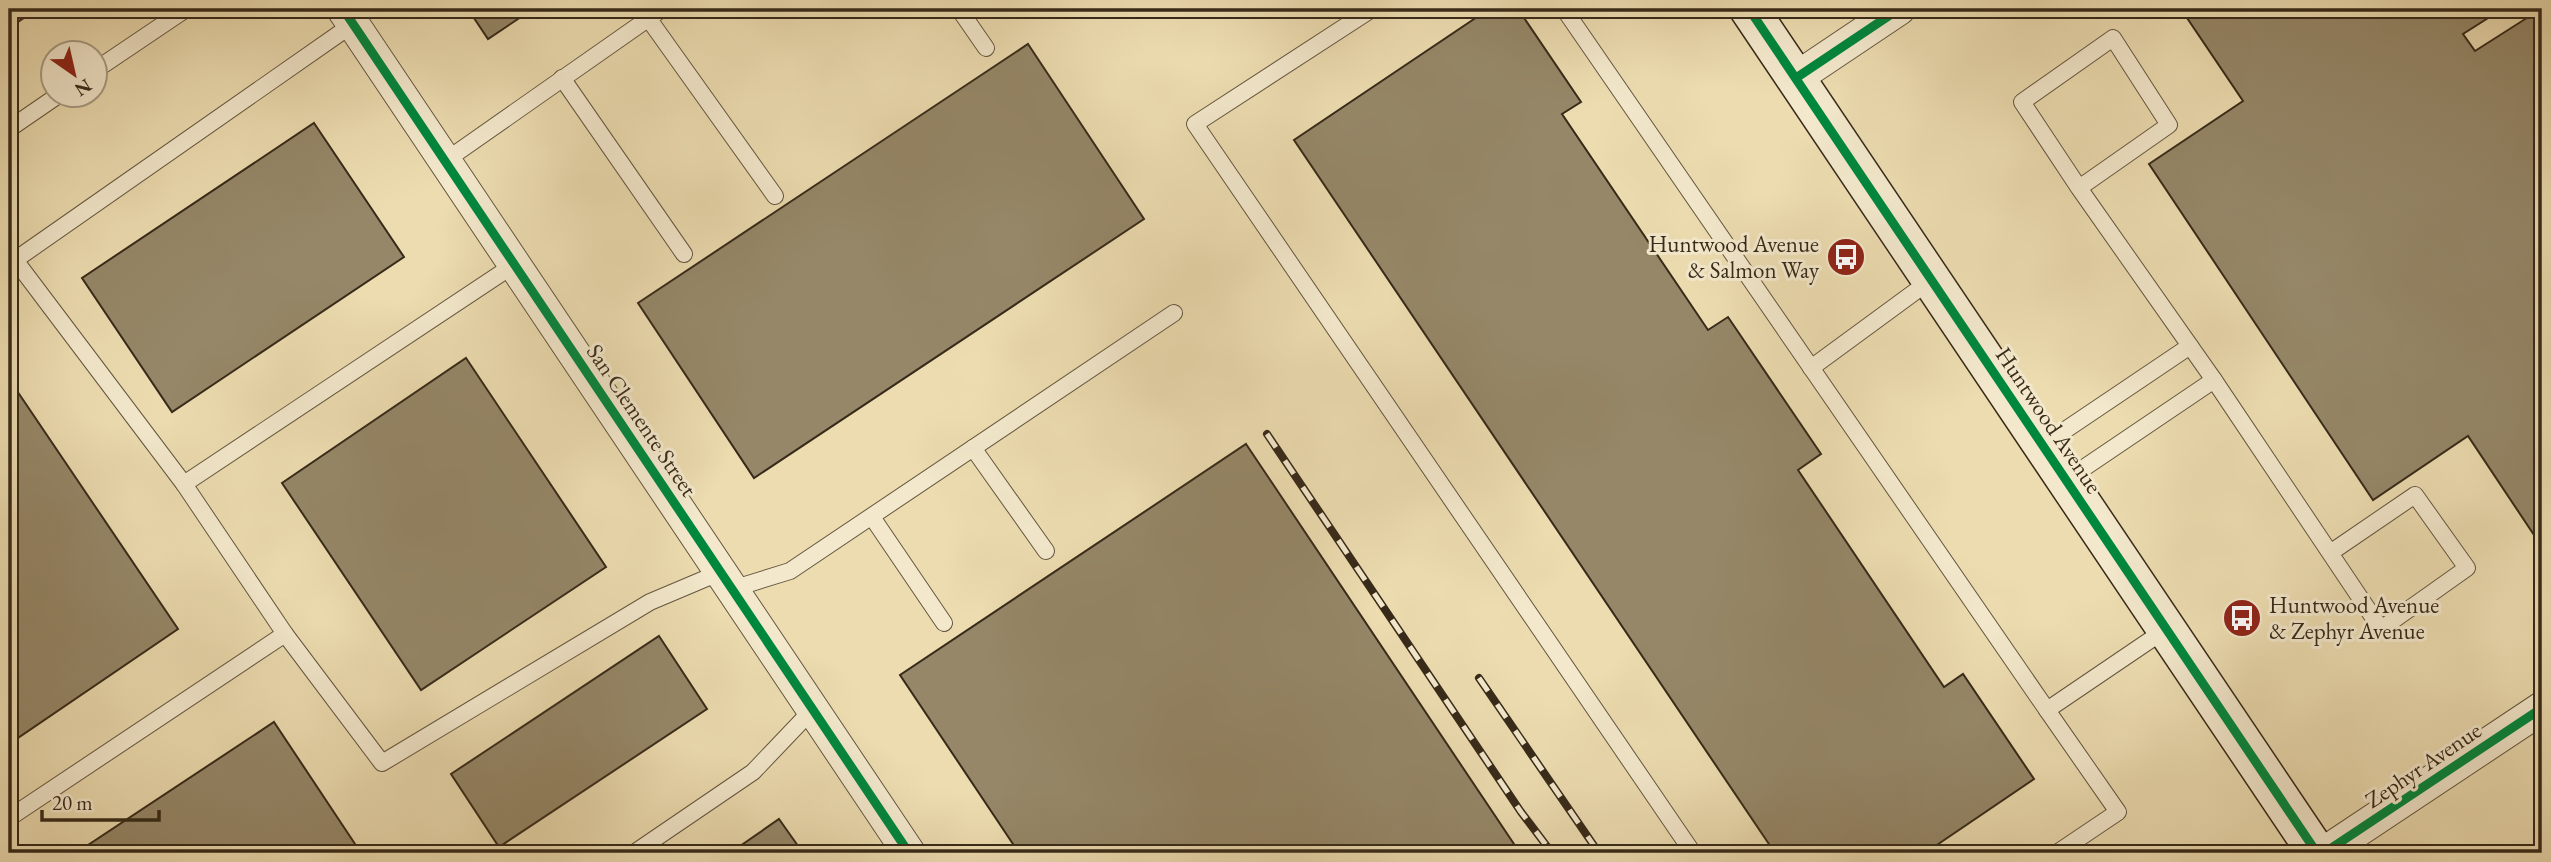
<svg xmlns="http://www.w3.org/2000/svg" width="2551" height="862" font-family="'EB Garamond',serif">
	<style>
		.building { fill: #958768; stroke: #372a19; stroke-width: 2 }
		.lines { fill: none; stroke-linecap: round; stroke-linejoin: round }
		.lane-casing { stroke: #64563f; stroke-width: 18 }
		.street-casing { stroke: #64563f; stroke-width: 34 }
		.secondary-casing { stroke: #372a19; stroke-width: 41 }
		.lane { stroke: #f3e8cc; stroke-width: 16 }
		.street { stroke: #f3e8cc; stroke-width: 32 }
		.secondary { stroke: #f3e8cc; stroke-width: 38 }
		.rail-casing { stroke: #372a19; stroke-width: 8 }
		.rail { stroke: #f3e8cc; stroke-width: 5; stroke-dasharray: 16; stroke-linecap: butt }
		.cycleway-casing { stroke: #f3e8cc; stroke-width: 13 }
		.cycleway { stroke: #00873e; stroke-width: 9 }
		.labels { text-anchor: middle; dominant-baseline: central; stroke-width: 6; stroke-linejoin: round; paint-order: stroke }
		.poi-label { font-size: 23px; fill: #372a19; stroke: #f3e8cc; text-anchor: end }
		.street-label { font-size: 23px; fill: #372a19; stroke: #f3e8cc }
	</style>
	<rect width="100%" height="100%" fill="#ecdcb0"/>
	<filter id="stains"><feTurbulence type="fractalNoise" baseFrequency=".00286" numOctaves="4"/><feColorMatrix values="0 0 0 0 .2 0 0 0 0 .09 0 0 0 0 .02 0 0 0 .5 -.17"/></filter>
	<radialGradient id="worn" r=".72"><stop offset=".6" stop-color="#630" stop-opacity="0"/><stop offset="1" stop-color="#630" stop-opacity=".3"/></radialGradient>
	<g class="building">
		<polygon points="9,9 37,9 9,28"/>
		<polygon points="468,9 533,9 488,39"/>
		<polygon points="1489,9 1518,9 1581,102 1562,114 1708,330 1728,317 1821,454 1798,470 1944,687 1963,674 2034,779 1925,853 1775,853 1294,140"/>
		<polygon points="2181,9 2497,9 2499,11 2463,34 2475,51 2541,9 2542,547 2468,436 2373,500 2149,164 2243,101"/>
		<polygon points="1028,44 1144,219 754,478 638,303"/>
		<polygon points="314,123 404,257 172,412 82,278"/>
		<polygon points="466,358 606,567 421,690 282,483"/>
		<polygon points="9,379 178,629 9,744"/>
		<polygon points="1246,444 1520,853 1019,853 900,675"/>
		<polygon points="659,636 707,709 499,847 451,774"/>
		<polygon points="274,722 361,853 76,853"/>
		<polygon points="779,819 803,853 730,853"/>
	</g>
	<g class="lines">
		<defs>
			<g id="lane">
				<polyline points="959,9 986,48"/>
				<polyline points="1372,9 1195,124 1693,853"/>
				<polyline points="1564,9 2047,710"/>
				<polyline points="648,18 775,196"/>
				<polyline points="94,71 186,9"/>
				<polyline points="562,78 684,254"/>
				<polyline points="9,129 60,94"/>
				<polyline points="445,161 662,9"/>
				<polyline points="2079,188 2169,125 2113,38 2022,102 2079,188 2214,380 2381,629 2467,568 2415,495 2330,553"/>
				<polyline points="1811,368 1931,280"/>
				<polyline points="2043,445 2190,346"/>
				<polyline points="973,448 1046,551"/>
				<polyline points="2066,480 2214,380"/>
				<polyline points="184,484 15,260 353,24"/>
				<polyline points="872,517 944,623"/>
				<polyline points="732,589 790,571 1174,313"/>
				<polyline points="285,634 184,484 515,264"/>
				<polyline points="9,818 285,634 382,763 650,602 721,572"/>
				<polyline points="634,853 753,772 813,709"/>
				<polyline points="2057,853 2118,812 2047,710 2165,630"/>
			</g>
			<g id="street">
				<polyline points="343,9 909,853"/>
				<polyline points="1796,78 1899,9"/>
				<polyline points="2324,853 2542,708"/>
			</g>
			<polyline id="secondary" points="1749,9 2317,853"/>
		</defs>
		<use href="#lane" class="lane-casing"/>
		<use href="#street" class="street-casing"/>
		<use href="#secondary" class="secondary-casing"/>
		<use href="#lane" class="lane"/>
		<use href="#street" class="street"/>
		<use href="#secondary" class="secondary"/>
		<defs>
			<g id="rail">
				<polyline points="1267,434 1521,812 1552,853"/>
				<polyline points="1479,678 1599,853"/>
			</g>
		</defs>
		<use href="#rail" class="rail-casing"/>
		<use href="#rail" class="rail"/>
		<defs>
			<g id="cycleway">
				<polyline points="343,9 909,853"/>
				<polyline points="1749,9 2317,853"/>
				<polyline points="1796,78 1899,9"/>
				<polyline points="2324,853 2542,708"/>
			</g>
		</defs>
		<use href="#cycleway" class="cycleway-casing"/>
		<use href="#cycleway" class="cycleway"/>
	</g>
	<defs>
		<symbol id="bus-disc" viewBox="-11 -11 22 22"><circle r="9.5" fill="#8f2418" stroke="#f3e8cc"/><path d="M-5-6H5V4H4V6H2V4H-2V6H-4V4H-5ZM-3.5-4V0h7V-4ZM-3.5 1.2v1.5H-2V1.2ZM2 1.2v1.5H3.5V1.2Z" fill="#fff"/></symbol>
	</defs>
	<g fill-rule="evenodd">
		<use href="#bus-disc" x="1824" y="235" width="44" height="44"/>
		<use href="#bus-disc" x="2220" y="596" width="44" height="44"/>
	</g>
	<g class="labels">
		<g class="poi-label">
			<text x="1819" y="244">Huntwood Avenue<tspan x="1819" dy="26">&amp; Salmon Way</tspan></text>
			<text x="2269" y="605" text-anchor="start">Huntwood Avenue<tspan x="2269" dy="26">&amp; Zephyr Avenue</tspan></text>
		</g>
		<g class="street-label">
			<text transform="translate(642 420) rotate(56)">San Clemente Street</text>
			<text transform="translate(2049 420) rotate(56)">Huntwood Avenue</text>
			<text transform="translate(2423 765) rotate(-34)">Zephyr Avenue</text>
		</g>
	</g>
	<rect width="2551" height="862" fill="none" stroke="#ecdcb0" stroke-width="35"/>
	<rect x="10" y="10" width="2530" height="841" fill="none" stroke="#372a19" stroke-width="3.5"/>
	<rect x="18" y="18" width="2516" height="827" fill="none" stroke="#372a19" stroke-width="2"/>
	<g transform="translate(74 74) rotate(146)"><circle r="33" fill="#f3e8cc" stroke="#a89c84" stroke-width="2"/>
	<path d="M0-5L12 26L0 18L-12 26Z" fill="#8f2418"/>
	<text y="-10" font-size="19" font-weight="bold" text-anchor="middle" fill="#372a19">N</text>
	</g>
	<path d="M42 810v10h117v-10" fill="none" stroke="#372a19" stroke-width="3.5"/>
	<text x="52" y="810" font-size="21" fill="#372a19" stroke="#f3e8cc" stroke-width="5" paint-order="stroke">20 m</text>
	<rect width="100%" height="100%" filter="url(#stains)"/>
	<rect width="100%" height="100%" fill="url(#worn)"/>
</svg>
